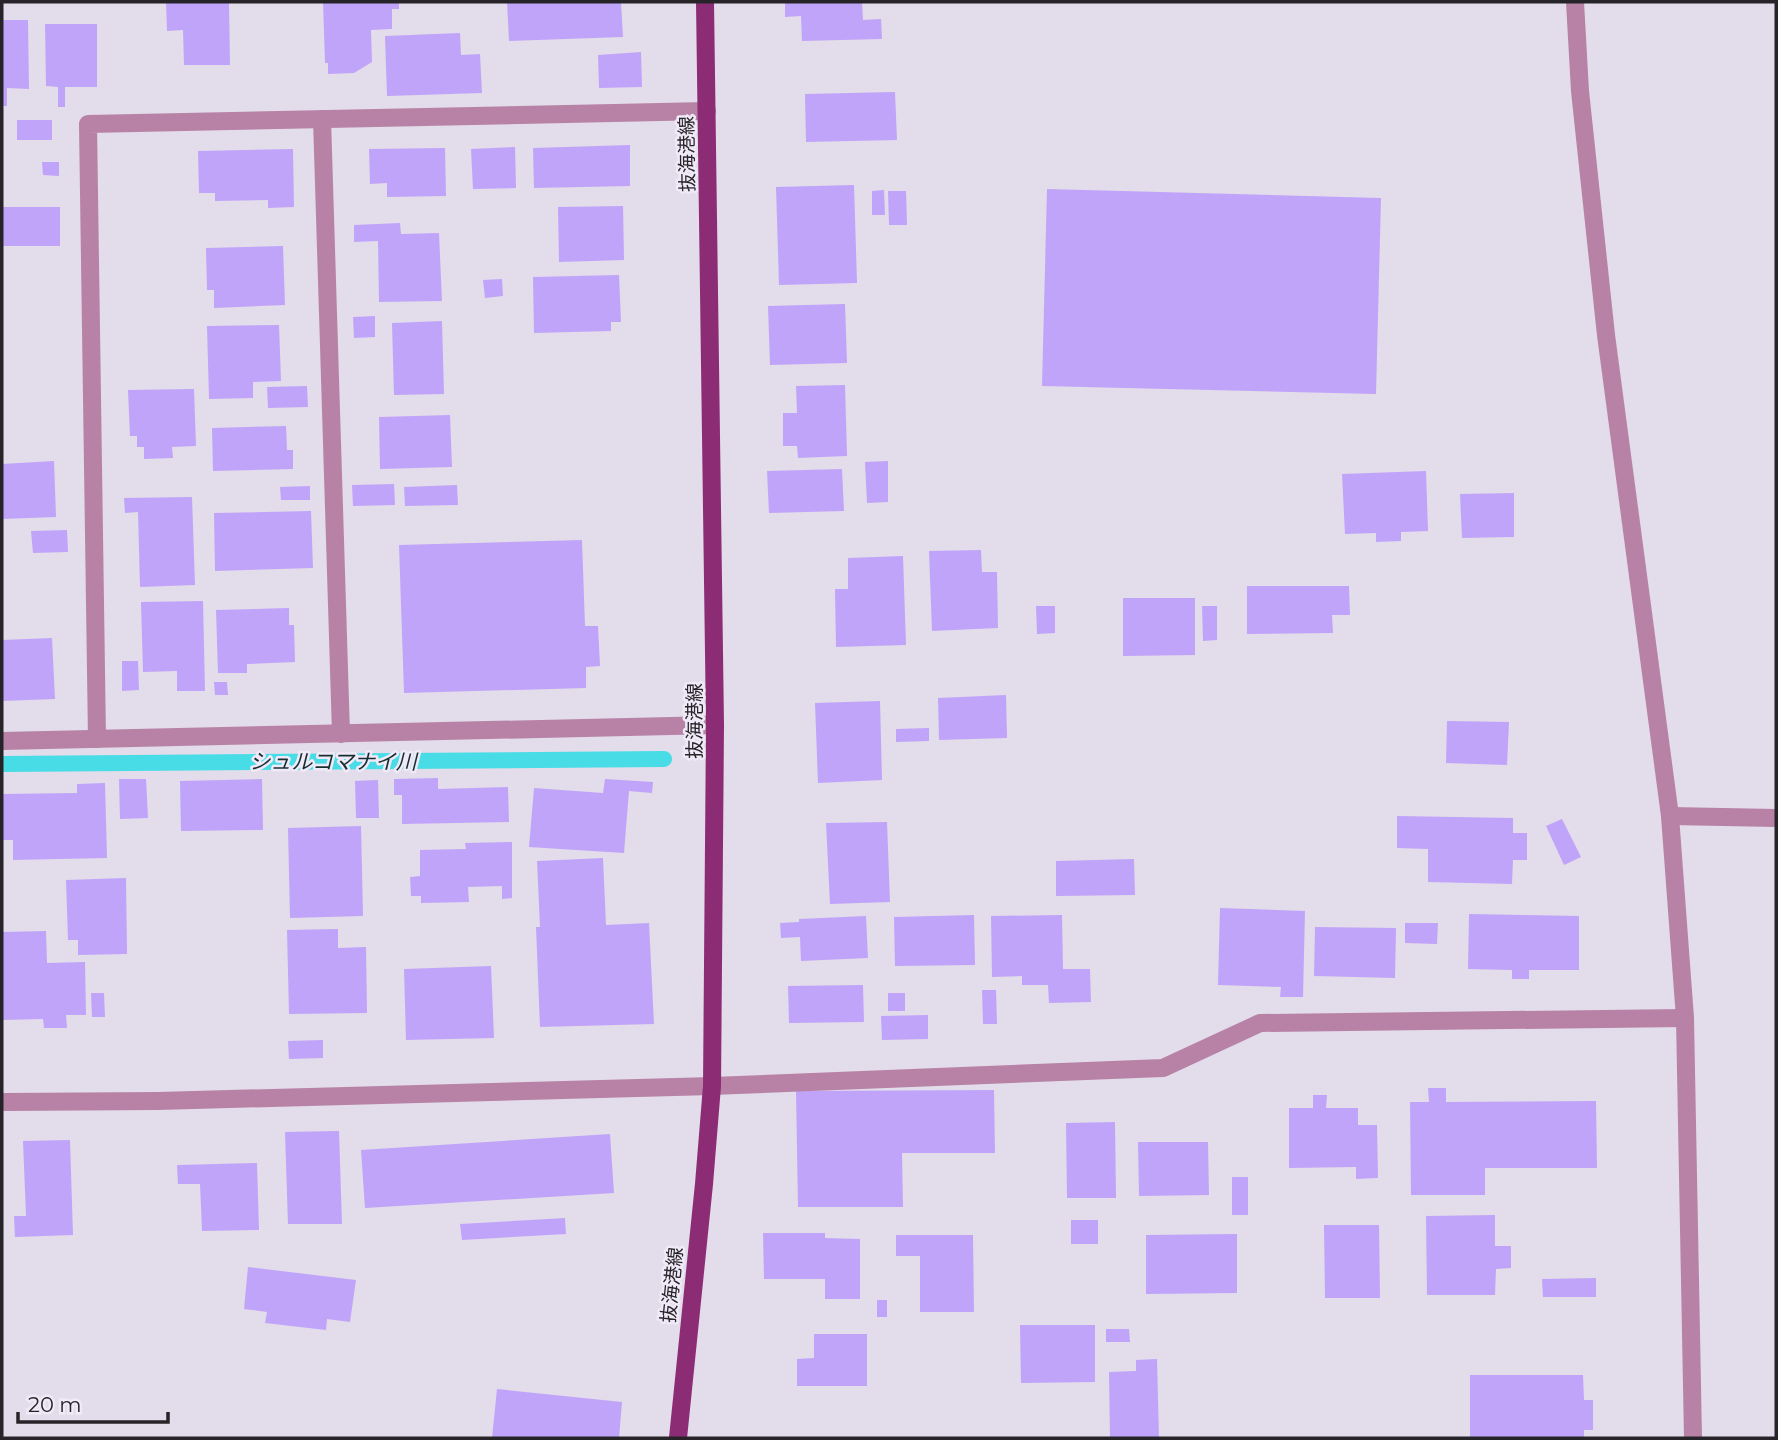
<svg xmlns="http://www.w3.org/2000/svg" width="1778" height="1440" font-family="Montserrat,'Noto Sans JP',sans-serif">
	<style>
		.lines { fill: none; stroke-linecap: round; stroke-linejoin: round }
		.stream { stroke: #48dce6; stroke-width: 16 }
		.building { fill: #c0a4f9 }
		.minor { stroke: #b782a6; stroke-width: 18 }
		.major { stroke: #8c2c75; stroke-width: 18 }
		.labels { text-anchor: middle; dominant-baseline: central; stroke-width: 5; stroke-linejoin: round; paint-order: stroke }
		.street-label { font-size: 19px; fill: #262429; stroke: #f0e9f7 }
		.water-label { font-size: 21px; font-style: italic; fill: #162e30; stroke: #f0e9f7 }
	</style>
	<rect width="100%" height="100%" fill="#e3dcea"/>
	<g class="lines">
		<polyline class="stream" points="2,764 664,759"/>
	</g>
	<g class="building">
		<polygon points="166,2 229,2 230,65 184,65 183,30 167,31"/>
		<polygon points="323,2 399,2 399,9 392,9 392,29 371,30 372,62 354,73 328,74 328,63 325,63"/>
		<polygon points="507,2 621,2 623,37 509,41"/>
		<polygon points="785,2 862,2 863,20 881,19 882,39 802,41 801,16 785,17"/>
		<polygon points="2,20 28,20 29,89 7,88 7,106 2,106"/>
		<polygon points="45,24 97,24 97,87 65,87 65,107 58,107 58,87 46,86"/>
		<polygon points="460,33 461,55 480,54 482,93 387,96 385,36"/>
		<polygon points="641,52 642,87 599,88 598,55"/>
		<polygon points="895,92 897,140 806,142 805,94"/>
		<rect x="17" y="120" width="35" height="20"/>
		<polygon points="630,145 630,186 534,188 533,148"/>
		<polygon points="515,147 516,188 473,189 471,149"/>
		<polygon points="445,148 446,196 387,197 387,183 370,184 369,149"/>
		<polygon points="293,149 294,207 268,208 268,200 215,201 215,193 199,193 198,151"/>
		<polygon points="42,162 59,162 59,176 43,175"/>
		<polygon points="854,185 857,283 779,285 776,187"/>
		<polygon points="1047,189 1381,198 1376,394 1042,386"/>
		<polygon points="884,190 885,215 872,215 872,191"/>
		<polygon points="888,191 906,191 907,225 889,225"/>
		<polygon points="623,206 624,260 559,262 558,207"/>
		<rect x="2" y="207" width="58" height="39"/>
		<polygon points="400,223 401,234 439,233 442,301 379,302 378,241 354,242 354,225"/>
		<polygon points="283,246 285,305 214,308 214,290 207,290 206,248"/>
		<polygon points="619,275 621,322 611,322 611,331 534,333 533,277"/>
		<polygon points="502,279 503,296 485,298 483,280"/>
		<polygon points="845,304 847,363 770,365 768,306"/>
		<polygon points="375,316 375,337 354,338 353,317"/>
		<polygon points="442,321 444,394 394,395 392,323"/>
		<polygon points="279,325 281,381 253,382 253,398 209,399 207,326"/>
		<polygon points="845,385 847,456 798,458 797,446 783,446 783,413 797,413 796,386"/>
		<polygon points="307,386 308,407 268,408 267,387"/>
		<polygon points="194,389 196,446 172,447 173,458 144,459 144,447 137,447 137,436 130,436 128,390"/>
		<polygon points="450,415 452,467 380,469 379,417"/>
		<polygon points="286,426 287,450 293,450 293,469 213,471 212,428"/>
		<polygon points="54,461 56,517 2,519 2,464"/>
		<polygon points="888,461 888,502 867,503 865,462"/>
		<polygon points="842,469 844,511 769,513 767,471"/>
		<polygon points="1426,471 1428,531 1401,532 1401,541 1376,542 1376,533 1345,534 1342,474"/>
		<polygon points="394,484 395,505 353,506 352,485"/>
		<polygon points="457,485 458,505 405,506 404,487"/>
		<polygon points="310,486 310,500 281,500 280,487"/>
		<polygon points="1514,493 1514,537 1462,538 1460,494"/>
		<polygon points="192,497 195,585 140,587 138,512 125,513 124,498"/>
		<polygon points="311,511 313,568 215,571 214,513"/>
		<polygon points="67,530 68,552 33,553 31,531"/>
		<polygon points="582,540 585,626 598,626 600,666 586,667 586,688 404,693 399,545"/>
		<polygon points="981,550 982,572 997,572 998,628 932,631 929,551"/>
		<polygon points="903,556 906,645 836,647 835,589 848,589 848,558"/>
		<polygon points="1247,586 1349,586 1350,615 1332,615 1333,633 1247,634"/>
		<polygon points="1123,598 1195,598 1195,655 1123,656"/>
		<polygon points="203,601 205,691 177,691 177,671 143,672 141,602"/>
		<polygon points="1036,606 1055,606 1055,633 1037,634"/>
		<polygon points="1202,606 1217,606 1217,640 1203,641"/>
		<polygon points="289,608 289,625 294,625 295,662 247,664 247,673 218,673 216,610"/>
		<polygon points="52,638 55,699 2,701 2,640"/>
		<polygon points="122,661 138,661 139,690 122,691"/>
		<polygon points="214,682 227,682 228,695 215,695"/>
		<polygon points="1006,695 1007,738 939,740 938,698"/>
		<polygon points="880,701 882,780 818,783 815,703"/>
		<polygon points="1447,721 1509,722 1507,765 1446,763"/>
		<polygon points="929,728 929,741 896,742 896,729"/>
		<polygon points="438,778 438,789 508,787 509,822 402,824 402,795 394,795 394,779"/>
		<polygon points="119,779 146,779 148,818 120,819"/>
		<polygon points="262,779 263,830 181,831 180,781"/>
		<polygon points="605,779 653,782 652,793 629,791 624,853 529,847 534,788 603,793"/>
		<polygon points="378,780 379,818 356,818 355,781"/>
		<polygon points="105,783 107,858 13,860 13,840 2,840 2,794 77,793 77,784"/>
		<polygon points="1397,816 1513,818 1513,833 1527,833 1527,860 1513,860 1512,884 1428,882 1428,849 1397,848"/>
		<polygon points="1562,819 1581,857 1564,865 1546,826"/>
		<polygon points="887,822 890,902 830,904 826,823"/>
		<polygon points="361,826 363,916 290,918 288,828"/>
		<polygon points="512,842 512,898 502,899 502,886 468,887 469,902 421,903 421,896 411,896 410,877 420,876 420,850 466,849 465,843"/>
		<polygon points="603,858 606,925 649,923 654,1024 540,1027 536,927 540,927 537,861"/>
		<polygon points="1134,859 1135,895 1056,896 1056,861"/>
		<polygon points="126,878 127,954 78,955 78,940 68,940 66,880"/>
		<polygon points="1220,908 1305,911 1303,997 1280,997 1281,987 1218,985"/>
		<polygon points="1469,914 1579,916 1579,970 1529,970 1529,979 1512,979 1512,970 1468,969"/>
		<polygon points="974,915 975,965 895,966 894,917"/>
		<polygon points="1062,915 1063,969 1090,969 1091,1002 1049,1003 1048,985 1022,985 1022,976 992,977 991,916"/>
		<polygon points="866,916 868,958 801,961 800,937 781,938 780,923 799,922 799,919"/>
		<polygon points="1405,923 1438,923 1437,944 1405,943"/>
		<polygon points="1315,927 1396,928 1395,978 1314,976"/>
		<polygon points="338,929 338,948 366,947 367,1013 289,1014 287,930"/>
		<polygon points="46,931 47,963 85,962 86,1015 66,1015 67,1028 44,1028 43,1019 2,1020 2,932"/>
		<polygon points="491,966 494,1038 406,1040 404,969"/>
		<polygon points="863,985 864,1022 789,1023 788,986"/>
		<polygon points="982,990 996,990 997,1024 983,1024"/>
		<polygon points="91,993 104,993 105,1017 92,1017"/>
		<rect x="888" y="993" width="17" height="18"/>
		<polygon points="928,1015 928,1039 882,1040 881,1016"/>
		<polygon points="323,1040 323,1058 289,1059 288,1041"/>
		<polygon points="1428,1088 1446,1088 1446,1102 1596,1101 1597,1168 1485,1168 1485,1195 1411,1195 1410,1102 1429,1102"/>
		<polygon points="994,1090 995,1153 902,1153 903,1207 798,1207 796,1091"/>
		<polygon points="1313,1095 1327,1095 1326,1108 1358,1108 1358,1125 1377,1125 1378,1178 1356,1179 1356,1167 1289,1168 1289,1108 1313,1108"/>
		<polygon points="1115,1122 1116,1198 1067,1198 1066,1123"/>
		<polygon points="339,1131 342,1224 288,1224 285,1132"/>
		<polygon points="610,1134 614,1193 365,1208 361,1150"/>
		<polygon points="70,1140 73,1235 15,1237 14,1216 26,1216 23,1141"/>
		<polygon points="1138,1142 1208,1142 1209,1195 1139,1196"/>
		<polygon points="257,1163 259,1230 202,1231 200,1184 178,1184 177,1165"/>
		<rect x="1232" y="1177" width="16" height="38"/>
		<polygon points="1495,1215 1495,1246 1511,1246 1511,1268 1496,1269 1495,1295 1427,1295 1426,1216"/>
		<polygon points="565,1218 566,1234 462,1240 460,1224"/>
		<rect x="1071" y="1220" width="27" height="24"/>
		<polygon points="1324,1225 1379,1225 1380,1298 1325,1298"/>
		<polygon points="763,1233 825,1233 825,1238 860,1239 860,1299 825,1299 825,1279 764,1279"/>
		<polygon points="1237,1234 1237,1293 1146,1294 1146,1235"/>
		<polygon points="896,1235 973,1235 974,1312 920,1312 920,1256 896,1256"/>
		<polygon points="248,1267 356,1280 350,1322 327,1319 326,1330 265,1323 267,1312 244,1309"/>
		<polygon points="1596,1278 1596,1297 1543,1297 1542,1279"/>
		<rect x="877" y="1300" width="10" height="17"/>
		<polygon points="1020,1325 1095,1325 1095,1382 1021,1383"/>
		<polygon points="1106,1329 1129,1329 1130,1342 1106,1342"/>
		<polygon points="814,1334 867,1334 867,1386 797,1386 797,1359 814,1358"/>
		<polygon points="1157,1359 1159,1438 1110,1438 1109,1372 1136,1371 1136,1360"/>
		<polygon points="1470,1375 1583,1375 1584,1400 1593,1400 1593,1430 1584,1430 1584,1438 1470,1438"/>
		<polygon points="497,1389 622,1402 619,1438 492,1438"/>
	</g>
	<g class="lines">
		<g class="minor">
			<polyline points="1575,2 1580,91 1606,335 1670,816 1685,1018 1693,1438"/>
			<polyline points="322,119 341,734"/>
			<polyline points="97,739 88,124 707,111"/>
			<polyline points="2,741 715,725"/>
			<polyline points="1670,816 1776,818"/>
			<polyline points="2,1102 158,1101 712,1086 1163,1068 1260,1023 1685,1018"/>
		</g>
		<polyline class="major" points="678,1438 704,1184 712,1086 715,725 705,2"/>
	</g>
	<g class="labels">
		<g class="street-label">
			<text transform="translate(687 154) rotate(-91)">抜海港線</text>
			<text transform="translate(694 721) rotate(-90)">抜海港線</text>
			<text transform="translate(672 1285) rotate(-84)">抜海港線</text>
		</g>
		<g class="water-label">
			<text x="333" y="761">シュルコマナイ川</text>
		</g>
	</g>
	<rect width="1778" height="1440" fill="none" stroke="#262429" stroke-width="7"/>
	<path d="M18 1412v10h150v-10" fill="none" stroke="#262429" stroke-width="3.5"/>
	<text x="28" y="1412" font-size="21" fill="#262429" stroke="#f0e9f7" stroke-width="5" paint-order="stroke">20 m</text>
</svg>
